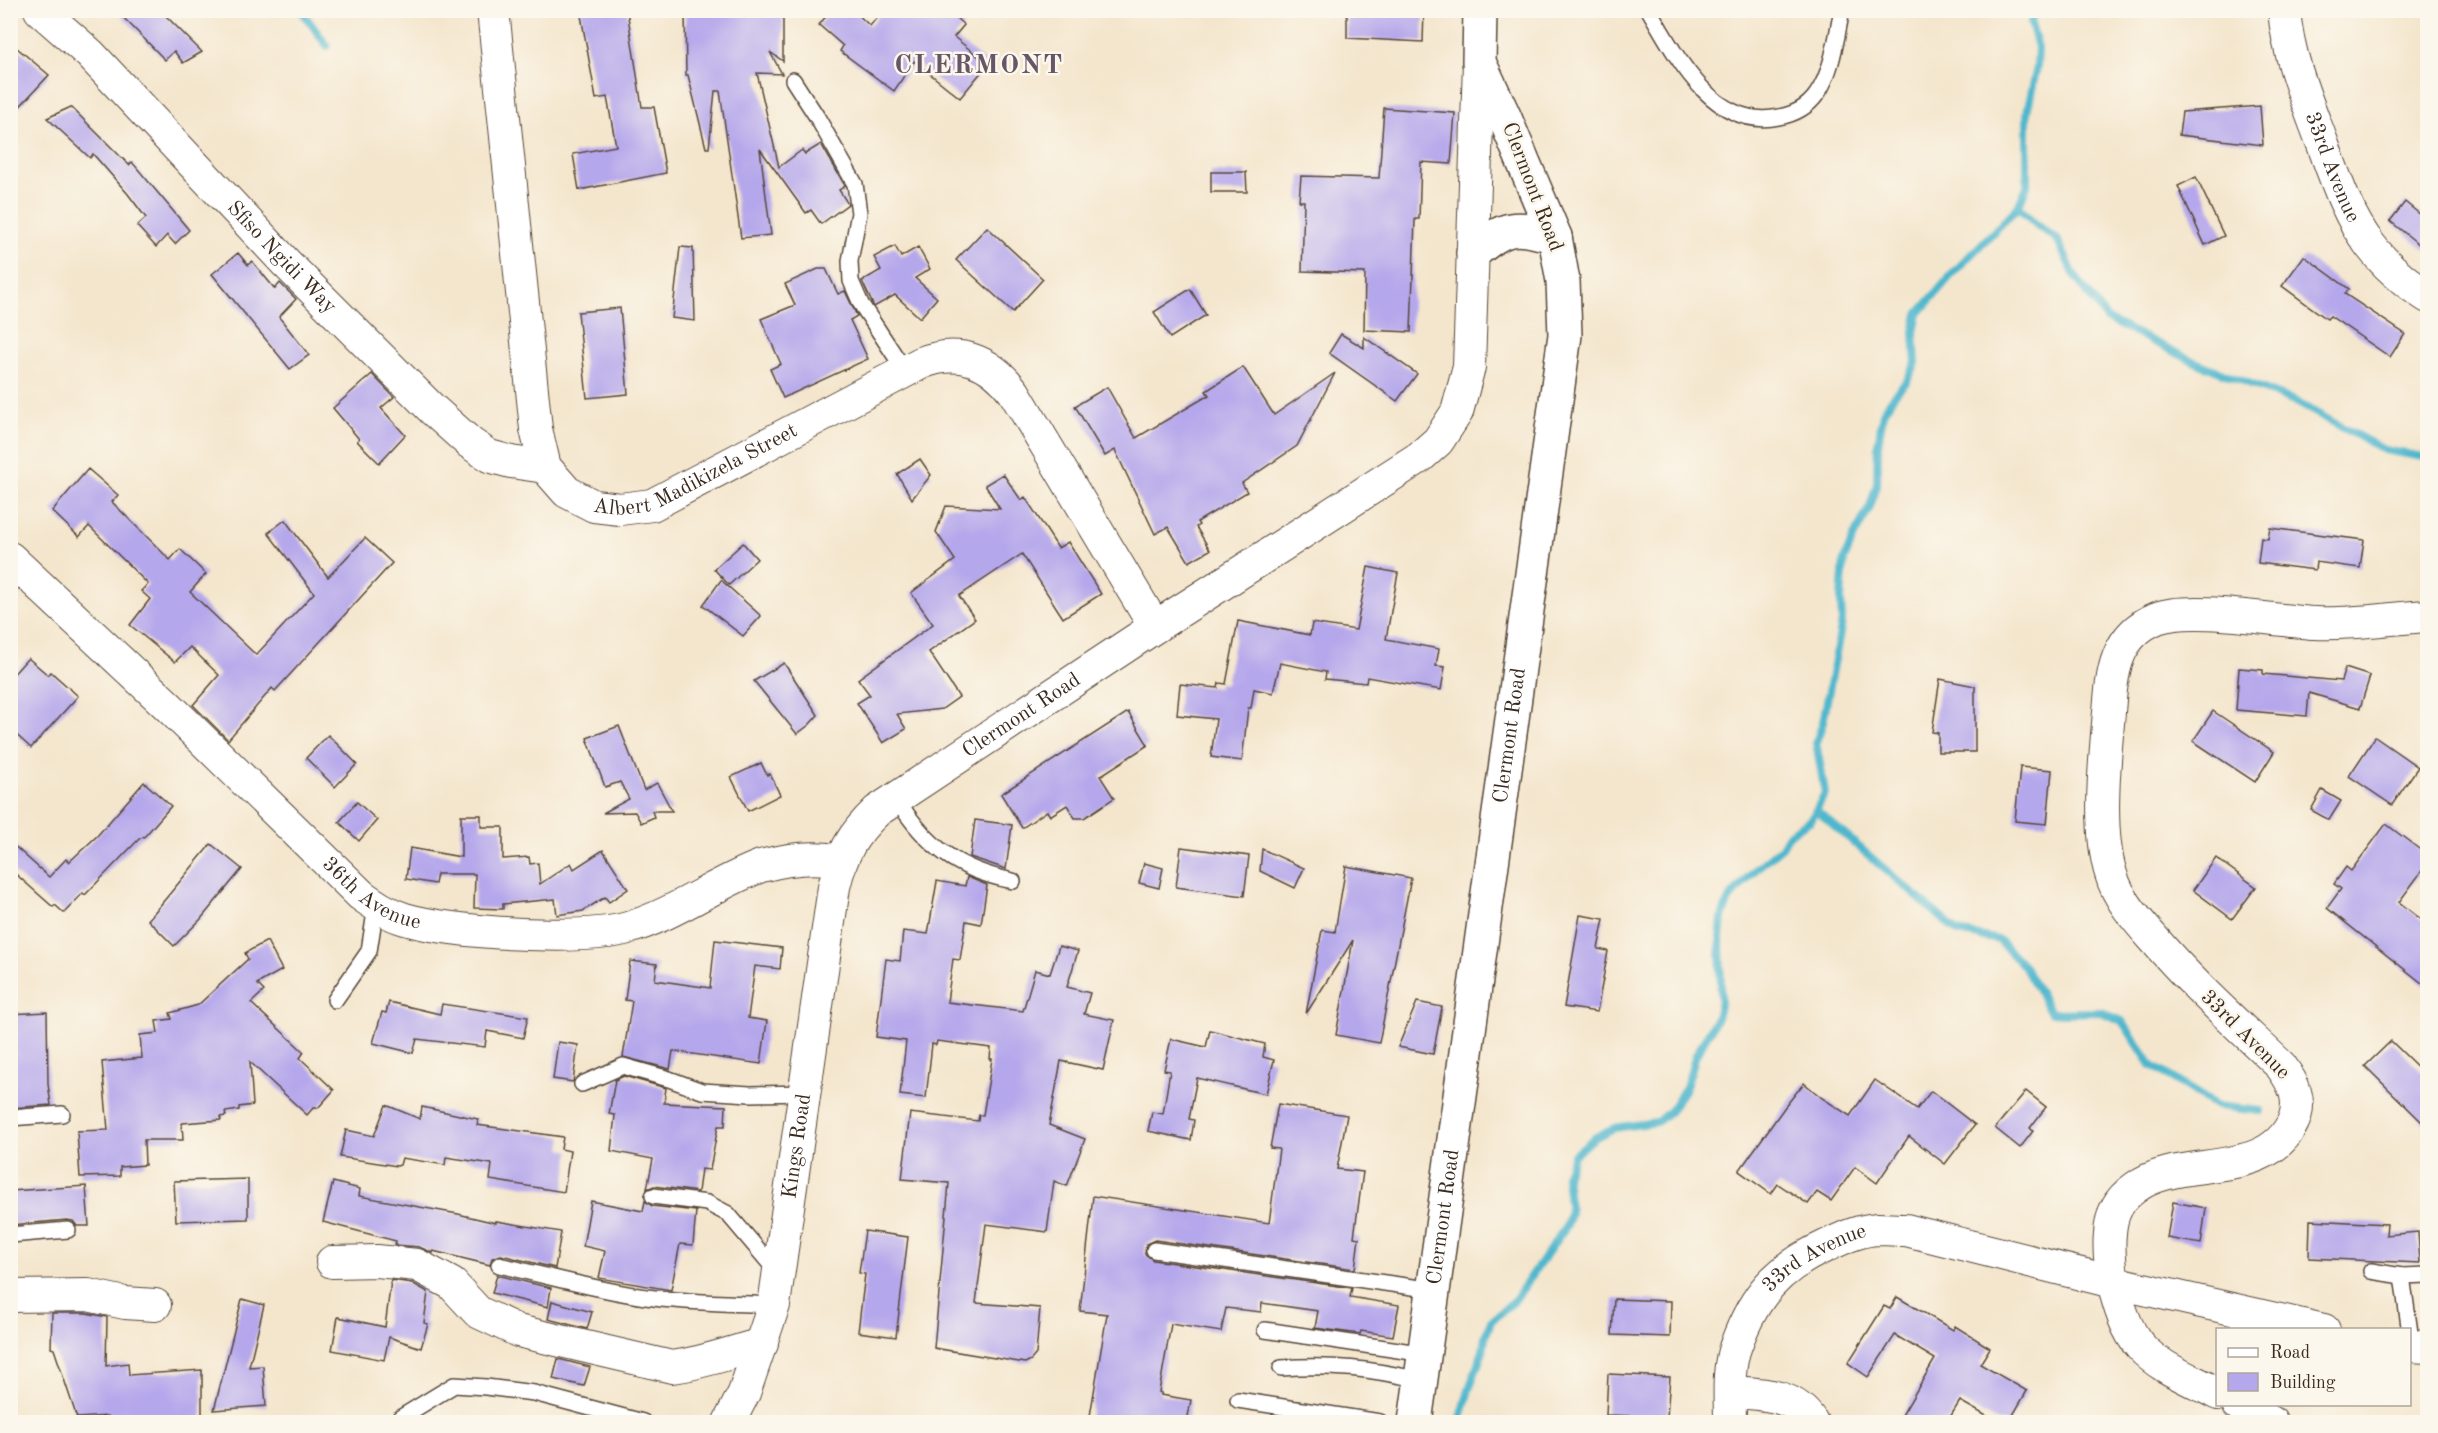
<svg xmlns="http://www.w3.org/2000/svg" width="2438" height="1433" font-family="'Old Standard TT',serif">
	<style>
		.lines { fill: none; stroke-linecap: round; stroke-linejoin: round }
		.stream { stroke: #4fb7cd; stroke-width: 8 }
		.building { fill: #b5a7eb }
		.lane-casing { stroke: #574638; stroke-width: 18 }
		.street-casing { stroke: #574638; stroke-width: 34 }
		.secondary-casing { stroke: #574638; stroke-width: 36 }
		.lane { stroke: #fff; stroke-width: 15 }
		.street { stroke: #fff; stroke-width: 32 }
		.secondary { stroke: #fff; stroke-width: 33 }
		.labels { text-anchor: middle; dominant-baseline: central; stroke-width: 5; stroke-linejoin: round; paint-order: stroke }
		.street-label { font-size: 21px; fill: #3b2a1e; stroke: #fbf7ec }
		.district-label { font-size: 27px; font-weight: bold; letter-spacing: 1.5px; fill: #665666; stroke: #fbf7ec }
	</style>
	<rect width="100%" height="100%" fill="#fbf7ec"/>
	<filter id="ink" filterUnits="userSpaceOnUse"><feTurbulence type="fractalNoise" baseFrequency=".0167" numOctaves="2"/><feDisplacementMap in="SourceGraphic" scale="12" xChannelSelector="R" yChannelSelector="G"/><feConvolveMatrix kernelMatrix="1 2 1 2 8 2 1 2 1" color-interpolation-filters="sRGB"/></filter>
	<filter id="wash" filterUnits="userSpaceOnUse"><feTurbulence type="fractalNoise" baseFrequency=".008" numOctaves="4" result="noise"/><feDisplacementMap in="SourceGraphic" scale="24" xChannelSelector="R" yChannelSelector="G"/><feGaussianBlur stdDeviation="1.35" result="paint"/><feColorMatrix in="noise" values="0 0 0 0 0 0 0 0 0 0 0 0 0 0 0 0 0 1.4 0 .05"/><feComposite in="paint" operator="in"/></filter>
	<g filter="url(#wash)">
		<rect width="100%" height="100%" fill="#f4e6cd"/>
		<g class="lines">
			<g class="stream">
				<polyline points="301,10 327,46"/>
				<polyline points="2018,207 2038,226 2057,239 2074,275 2107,319 2195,362 2294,401 2384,450 2428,458"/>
				<polyline points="1816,810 1958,932 1999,940 2025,968 2051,1013 2101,1012 2122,1021 2151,1065 2217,1106 2261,1111"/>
				<polyline points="1460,1422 1470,1386 1483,1351 1485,1337 1491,1321 1514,1301 1567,1225 1570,1212 1566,1176 1574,1155 1594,1138 1614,1128 1657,1122 1670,1111 1686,1087 1696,1055 1717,1018 1721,1000 1720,937 1722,917 1729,899 1757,868 1782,847 1790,833 1811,820 1825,793 1816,742 1823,722 1842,622 1841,599 1844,560 1855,534 1870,507 1877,484 1878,445 1883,413 1894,395 1907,381 1916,363 1914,332 1918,314 1954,272 2018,207 2027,186 2027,112 2037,67 2038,47 2031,23 2034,10"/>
			</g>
		</g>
		<g id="blocks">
			<g class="building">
				<polygon points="116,10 160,10 202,52 183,63 174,51 165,60"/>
				<polygon points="580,10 627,10 642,107 654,107 666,173 579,190 573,154 616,146 607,97 596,99"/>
				<polygon points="685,10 783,10 783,61 770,52 782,74 757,73 779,167 802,150 805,154 821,144 845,186 839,190 848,204 821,224 811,210 806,213 760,149 771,235 741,238 720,91 715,91 709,148 706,148 688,75 686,75"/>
				<polygon points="831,10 853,10 870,26 883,10 947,10 964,25 954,37 988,64 960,98 914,61 894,91 840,51 843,46 819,25"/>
				<polygon points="1347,10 1424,10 1423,42 1347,38"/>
				<polygon points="10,42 49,75 10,117"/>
				<polygon points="2260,106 2263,145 2179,135 2182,112"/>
				<polygon points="71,107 129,165 132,162 189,230 175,244 167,235 156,247 137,226 146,218 128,194 93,154 90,158 47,118"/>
				<polygon points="1384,108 1455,113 1451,164 1421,162 1419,219 1415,219 1411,332 1364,330 1365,273 1302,271 1304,201 1299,201 1301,176 1379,178"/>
				<polygon points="1211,172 1246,172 1247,192 1211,192"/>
				<polygon points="2196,177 2224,236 2205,245 2178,186"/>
				<polygon points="2405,202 2427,220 2427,251 2390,221"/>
				<polygon points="987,227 1043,279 1013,312 956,260"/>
				<polygon points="895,246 901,257 918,247 930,269 915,278 937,298 920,318 895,295 874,307 862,281 881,270 874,257"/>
				<polygon points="680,247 693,248 695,321 672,318"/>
				<polygon points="238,253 248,265 252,261 275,289 280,283 296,299 279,317 309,355 290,369 212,274"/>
				<polygon points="2304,256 2349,289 2345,294 2405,334 2390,357 2330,316 2327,319 2282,286"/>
				<polygon points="818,269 826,269 838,294 845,291 857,316 850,320 868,359 783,398 770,369 781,364 761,319 795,305 785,284"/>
				<polygon points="1190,289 1206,315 1170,338 1154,312"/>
				<polygon points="620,308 628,394 587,398 578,312"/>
				<polygon points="1341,334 1364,348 1364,337 1417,374 1397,401 1329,353"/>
				<polygon points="1243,367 1274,415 1335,373 1297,446 1242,483 1247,492 1197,522 1199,525 1196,527 1210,550 1189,562 1168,527 1155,534 1115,450 1105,456 1075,406 1107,387 1136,438 1209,395 1206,391"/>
				<polygon points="372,374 394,397 381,408 405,435 379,463 357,441 359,439 333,408"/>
				<polygon points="920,459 931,475 912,499 897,474"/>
				<polygon points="88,469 118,495 112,502 170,560 180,549 206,574 190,592 256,655 314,593 268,533 285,520 328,577 365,538 392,563 275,691 272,688 228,740 193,705 219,675 190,647 175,662 130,625 150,599 141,591 148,584 89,526 79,537 52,511"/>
				<polygon points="1003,474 1021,500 1025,497 1058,548 1068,542 1101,594 1063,618 1022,554 959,596 975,619 929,652 959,697 942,709 897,714 906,729 883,743 857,703 870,695 858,679 933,624 911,593 955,560 936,532 946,506 1000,509 985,485"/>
				<polygon points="2270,528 2364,540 2360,568 2316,562 2315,570 2258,563 2261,538 2268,539"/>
				<polygon points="743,543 757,559 729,585 714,569"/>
				<polygon points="1368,567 1398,573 1386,639 1439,649 1436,666 1445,667 1441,690 1367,677 1366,683 1325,679 1326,672 1280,663 1273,693 1254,689 1251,708 1248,708 1242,761 1211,757 1216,719 1177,715 1180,684 1218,688 1219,683 1226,684 1238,621 1310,635 1312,623 1356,630"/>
				<polygon points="721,580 761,616 743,636 703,605"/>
				<polygon points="28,658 48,675 51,672 78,696 31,748 10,729 10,678"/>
				<polygon points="784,663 818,715 809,725 797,734 754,681"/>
				<polygon points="2239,668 2263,670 2263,674 2341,681 2345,668 2370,676 2360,708 2309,693 2307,716 2236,710"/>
				<polygon points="1940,679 1975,686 1975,752 1938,752 1938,733 1932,732"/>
				<polygon points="2213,711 2274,752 2255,782 2193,741"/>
				<polygon points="1128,712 1148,745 1100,776 1114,798 1084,818 1075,818 1067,805 1050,816 1047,811 1022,828 1001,794"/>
				<polygon points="619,726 644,790 657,783 672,811 652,811 654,817 641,823 635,812 603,813 629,799 620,782 605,787 587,738"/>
				<polygon points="328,735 357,764 335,787 306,758"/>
				<polygon points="2375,737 2418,767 2392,805 2349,776"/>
				<polygon points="761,763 767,775 770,774 780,795 748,811 731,777"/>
				<polygon points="2020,767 2052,770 2047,824 2015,821"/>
				<polygon points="144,782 171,806 145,836 139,839 85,895 83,893 64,913 55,905 53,907 10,869 10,842 49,877 66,859 69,862 97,836"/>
				<polygon points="2322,790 2341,801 2329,820 2311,810"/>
				<polygon points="357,802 377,820 359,841 339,822"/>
				<polygon points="461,815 481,815 481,827 503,827 503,859 529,857 530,864 538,863 540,884 571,863 574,869 603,850 628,889 609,902 605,897 583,911 557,915 555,899 503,904 503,909 474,908 475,874 437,874 435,884 406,879 410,848 461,857"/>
				<polygon points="975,820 1012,825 1006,869 970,857"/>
				<polygon points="2386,824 2427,855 2427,864 2399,902 2427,924 2427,987 2327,908 2341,889 2334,884 2346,867 2351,871"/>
				<polygon points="211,844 242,869 200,920 174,946 148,920"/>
				<polygon points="1181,847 1249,856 1244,896 1176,887"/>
				<polygon points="1262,849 1304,868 1295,888 1260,871"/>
				<polygon points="2216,858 2256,887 2232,919 2193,890"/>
				<polygon points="1144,863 1163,868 1159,888 1139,883"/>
				<polygon points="1346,866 1411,878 1379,1043 1336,1035 1353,940 1306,1014 1322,930 1335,932"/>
				<polygon points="967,877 987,885 981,924 966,921 960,960 953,959 947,1002 1023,1011 1035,970 1050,974 1059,946 1078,951 1067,987 1090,993 1084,1014 1114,1020 1103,1070 1061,1061 1049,1125 1085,1139 1067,1186 1054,1181 1047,1232 986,1224 976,1303 1040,1308 1036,1354 1031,1360 1025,1363 934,1348 949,1183 902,1179 910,1113 978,1121 979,1115 983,1115 992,1059 990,1059 991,1048 937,1041 936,1045 932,1044 926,1098 900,1095 906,1041 876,1037 886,959 900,961 903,931 928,934 937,881 965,886"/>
				<polygon points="1580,915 1604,919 1598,949 1608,951 1597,1012 1564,1007"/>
				<polygon points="715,940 782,948 780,969 755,966 748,1018 767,1021 761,1064 673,1051 670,1069 623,1057 632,1001 625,1000 630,961 657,964 655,980 710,988"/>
				<polygon points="267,941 282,970 257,984 264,991 251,1003 304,1052 300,1058 334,1090 318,1108 313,1108 307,1115 250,1062 253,1105 239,1107 239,1110 225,1112 226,1116 220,1117 221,1120 182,1123 183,1140 144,1140 145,1165 120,1167 120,1176 80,1177 77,1131 108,1130 102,1062 142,1058 140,1035 158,1033 156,1021 172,1019 170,1013 198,1005 248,959 245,953"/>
				<polygon points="389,1002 440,1014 442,1004 528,1017 523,1038 487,1031 485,1047 417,1039 413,1053 373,1043 382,1012 386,1013"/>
				<polygon points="1417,1002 1442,1007 1433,1054 1398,1047"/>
				<polygon points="47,1012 48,1084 51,1105 10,1108 10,1014"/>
				<polygon points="1210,1030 1265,1044 1263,1057 1274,1060 1266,1094 1197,1078 1189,1119 1194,1120 1191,1140 1148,1131 1152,1112 1163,1114 1170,1071 1164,1070 1171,1039 1206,1047"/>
				<polygon points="2391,1041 2427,1076 2427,1127 2365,1066"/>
				<polygon points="558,1042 578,1045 573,1082 553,1079"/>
				<polygon points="624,1076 666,1088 664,1103 726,1106 725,1126 718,1126 710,1170 701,1169 698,1192 654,1186 647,1189 653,1159 611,1151 615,1115 609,1114 615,1080"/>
				<polygon points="1875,1080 1917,1109 1931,1091 1975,1125 1945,1164 1909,1136 1877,1183 1855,1167 1831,1201 1817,1192 1808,1204 1778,1184 1771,1194 1739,1171 1784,1108 1804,1083 1822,1098 1850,1116"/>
				<polygon points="2026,1091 2046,1107 2030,1128 2033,1131 2020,1148 1995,1128"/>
				<polygon points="1278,1104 1347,1115 1337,1169 1363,1172 1354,1237 1359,1238 1355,1269 1155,1240 1146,1244 1145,1254 1153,1260 1352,1288 1350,1297 1399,1305 1393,1336 1361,1331 1360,1334 1315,1328 1318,1311 1262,1303 1261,1312 1226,1308 1221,1332 1171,1324 1159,1392 1161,1393 1161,1395 1191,1400 1187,1422 1089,1422 1107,1314 1080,1311 1093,1196 1269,1223 1279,1149 1270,1148"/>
				<polygon points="386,1105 420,1119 422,1107 478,1119 477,1125 563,1137 561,1149 570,1151 564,1192 490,1180 492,1164 446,1157 445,1165 402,1158 400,1165 397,1166 340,1157 346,1130 374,1136"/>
				<polygon points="248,1179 248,1219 176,1221 174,1181"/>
				<polygon points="333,1182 360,1189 359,1196 458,1214 496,1223 496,1221 561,1232 555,1268 501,1255 492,1258 490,1265 433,1251 433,1253 419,1247 395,1245 396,1241 323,1222"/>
				<polygon points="86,1186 89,1226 77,1226 73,1221 67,1220 10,1225 10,1191"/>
				<polygon points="591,1201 643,1211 645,1201 652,1206 696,1211 693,1245 680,1244 671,1290 599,1278 605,1251 583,1246"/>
				<polygon points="2173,1202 2206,1208 2201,1244 2167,1238"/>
				<polygon points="2310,1220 2387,1224 2386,1235 2418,1232 2420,1263 2309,1258"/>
				<polygon points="865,1231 908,1237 896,1337 858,1332 865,1274 859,1273"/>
				<polygon points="497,1275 551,1288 548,1307 492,1293"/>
				<polygon points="391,1280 412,1283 428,1292 424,1323 428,1324 421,1348 389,1337 384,1360 332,1350 338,1317 385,1327"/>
				<polygon points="1897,1297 1953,1330 1955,1326 1990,1348 1980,1364 2027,1391 2009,1422 1997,1422 1960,1401 1947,1422 1898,1422 1935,1359 1895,1335 1868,1377 1848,1363 1884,1306 1890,1309"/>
				<polygon points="242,1299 264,1305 249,1367 263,1366 266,1406 214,1410"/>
				<polygon points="1614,1299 1671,1301 1670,1337 1612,1335"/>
				<polygon points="552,1301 592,1312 587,1329 548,1319"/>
				<polygon points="52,1313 86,1313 107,1317 106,1366 128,1363 129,1375 202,1370 202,1422 107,1422 108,1416 77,1418 54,1349 51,1348"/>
				<polygon points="558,1359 590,1367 584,1386 553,1379"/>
				<polygon points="1608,1374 1670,1377 1667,1417 1606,1415"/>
			</g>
		</g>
	</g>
	<g filter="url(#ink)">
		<use href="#blocks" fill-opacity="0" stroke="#574638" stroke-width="1.5"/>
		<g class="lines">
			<defs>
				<g id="lane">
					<path d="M1649,10c27,46 65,121 130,107 16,-3 28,-9 38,-23 16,-24 19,-56 25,-84"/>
					<polyline points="793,80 817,117 855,184 859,213 850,261 851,281 861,304 905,371"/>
					<path d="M896,798c30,48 61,72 117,83"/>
					<polyline points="335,1000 369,951 376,906"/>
					<polyline points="582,1084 623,1066 669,1079 702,1091 750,1094 805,1093"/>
					<polyline points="10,1118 62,1114"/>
					<polyline points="653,1196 707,1203 728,1214 777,1272"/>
					<polyline points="10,1235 68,1230"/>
					<polyline points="1154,1250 1434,1290"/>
					<path d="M499,1265c49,11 97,25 147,32 43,6 86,6 128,8"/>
					<polyline points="2371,1271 2402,1276 2412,1347"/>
					<polyline points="2402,1276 2428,1275"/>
					<polyline points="1265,1330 1425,1354"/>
					<path d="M1281,1368c51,-4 90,1 139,12"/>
					<polyline points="1238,1400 1380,1422"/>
					<polyline points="398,1422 400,1418 454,1385 486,1387 534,1393 643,1422"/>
				</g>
				<g id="street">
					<path id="s1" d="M40,10l50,44 196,209 146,146 38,34 19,13 22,6 34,5"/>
					<path id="s2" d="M493,10l43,419 9,38 22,25 27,14 26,3 32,-4 269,-142c38,-15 69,-3 93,29l141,235"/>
					<path id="s3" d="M2284,10c4,47 22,89 38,132 13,35 25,73 48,103 16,21 36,38 58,52"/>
					<path id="s4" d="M10,558l157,147 194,190c14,10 27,19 44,24 47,14 177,22 223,9 47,-14 88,-45 133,-62 26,-7 52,-11 79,-5"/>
					<path d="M332,1262l45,-1 40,4 35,19 26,28 40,19 154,36c31,-4 60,-15 90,-23"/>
					<polyline points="10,1296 88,1295 125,1303 155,1305"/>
					<polyline points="2410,1346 2428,1347"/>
					<path d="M1730,1392c32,2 63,1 82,30"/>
					<path d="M2218,1394c-25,-14 -59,-26 -78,-48 -24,-26 -41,-108 -23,-139 4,-8 12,-15 19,-20 44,-33 132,-5 158,-67 8,-21 -1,-37 -13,-54 -44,-42 -89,-82 -128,-128 -16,-18 -35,-39 -42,-64 -14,-44 -6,-115 -2,-162 3,-39 6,-77 48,-94 34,-13 119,3 158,5 38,2 75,-5 113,-7"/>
					<polyline points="2238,1404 2271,1422"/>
					<path id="s5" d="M729,1422l15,-29 30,-88 60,-418c8,-34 18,-52 43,-76l278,-184 265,-170 18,-16 19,-29 12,-45 10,-305"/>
					<path id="s6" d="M1730,1422c0,-24 -3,-54 6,-77 18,-50 42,-77 90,-99 17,-8 33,-16 52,-17 9,0 18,1 28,1l207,52 211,48"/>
				</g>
				<g id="secondary">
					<path d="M1473,253c33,-27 40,-29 82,-16"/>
					<path id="s7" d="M1415,1422l150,-1087 -2,-54 -8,-44 -51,-121 -25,-54 1,-52"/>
				</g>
			</defs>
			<use href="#lane" class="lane-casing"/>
			<use href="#street" class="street-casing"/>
			<use href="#secondary" class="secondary-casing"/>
			<use href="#lane" class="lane"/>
			<use href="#street" class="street"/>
			<use href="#secondary" class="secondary"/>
		</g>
	</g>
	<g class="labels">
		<g class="street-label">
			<text stroke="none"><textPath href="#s3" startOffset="165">33rd Avenue</textPath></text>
			<text transform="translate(1532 187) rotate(69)">Clermont Road</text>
			<text stroke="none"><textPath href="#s1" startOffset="346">Sfiso Ngidi Way</textPath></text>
			<text stroke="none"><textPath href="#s2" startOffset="634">Albert Madikizela Street</textPath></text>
			<text stroke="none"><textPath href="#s5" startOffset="810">Clermont Road</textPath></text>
			<text stroke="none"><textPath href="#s7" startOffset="693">Clermont Road</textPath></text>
			<text stroke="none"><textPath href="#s4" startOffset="495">36th Avenue</textPath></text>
			<text transform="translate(2245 1035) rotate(45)">33rd Avenue</text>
			<text stroke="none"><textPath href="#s5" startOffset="286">Kings Road</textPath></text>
			<text stroke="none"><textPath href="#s7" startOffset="207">Clermont Road</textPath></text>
			<text stroke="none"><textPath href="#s6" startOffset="200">33rd Avenue</textPath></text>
		</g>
		<g class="district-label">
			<text x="979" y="65">CLERMONT</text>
		</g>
	</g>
	<rect width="2438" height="1433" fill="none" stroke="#fbf7ec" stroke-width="36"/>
	<rect x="2216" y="1328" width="195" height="78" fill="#fbf7ec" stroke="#aea59a" stroke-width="1.5"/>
	<rect x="2228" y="1348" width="30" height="9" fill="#ffffff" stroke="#aea59a" stroke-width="1.5"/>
	<text x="2270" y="1358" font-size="18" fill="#3b2a1e">Road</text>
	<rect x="2228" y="1373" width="30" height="18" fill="#b5a7eb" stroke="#aea59a" stroke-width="1.5"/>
	<text x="2270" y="1388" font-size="18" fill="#3b2a1e">Building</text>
</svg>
